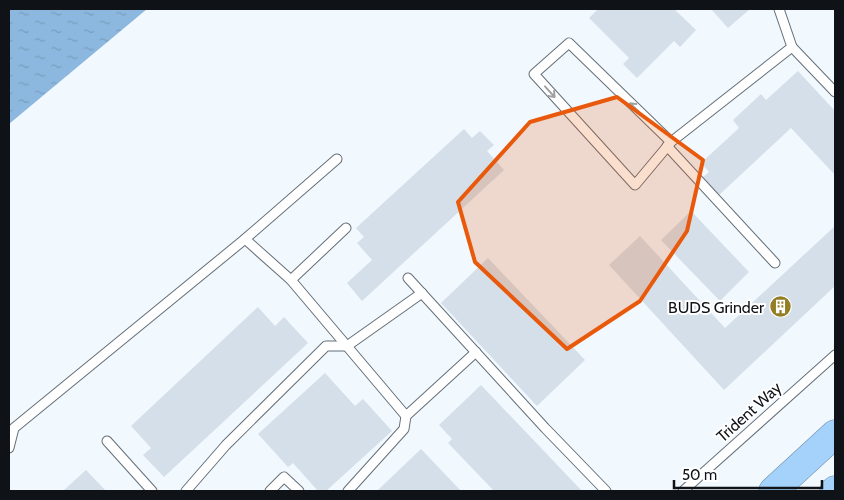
<svg xmlns="http://www.w3.org/2000/svg" width="844" height="500" font-family="Cabin,sans-serif">
	<style>
		.water { fill: url(#water-ripples) }
		.building { fill: #d4dfe9 }
		.lines { fill: none; stroke-linecap: round; stroke-linejoin: round }
		.lane-casing { stroke: #656f78; stroke-width: 11 }
		.highway-casing { stroke: #708fab; stroke-width: 29 }
		.lane { stroke: #fff; stroke-width: 9 }
		.highway { stroke: #a4d2fb; stroke-width: 28 }
		.oneway { stroke: #9fa0a2 }
		.marked { fill: #e8590c; fill-opacity: 0.2; stroke: #e8590c; stroke-width: 4; stroke-linejoin: round }
		.labels { text-anchor: middle; dominant-baseline: central; stroke-width: 4; stroke-linejoin: round; paint-order: stroke }
		.poi-label { font-size: 16px; fill: #0f1216; stroke: #fff; text-anchor: end }
		.street-label { font-size: 16px; fill: #0f1216; stroke: #fff }
	</style>
	<defs>
		<pattern id="water-ripples" width="26" height="14" patternUnits="userSpaceOnUse" patternTransform="scale(1.25)"><rect width="26" height="14" fill="#8cb8df"/><path d="M2 4q2-2 4 0t4 0M15 11q2-2 4 0t4 0" fill="none" stroke="#789dbf"/></pattern>
	</defs>
	<rect width="100%" height="100%" fill="#f1f8fe"/>
	<polygon class="water" points="9,9 147,9 9,124"/>
	<g class="building">
		<polygon points="598,9 674,9 696,30 680,47 674,41 637,78 623,64 629,58 589,18"/>
		<polygon points="711,9 750,9 728,28"/>
		<polygon points="798,71 835,111 835,175 791,128 719,195 702,178 709,172 701,163 739,128 733,120 761,94 766,100"/>
		<polygon points="464,129 472,138 480,131 494,145 487,151 504,170 362,301 347,283 372,260 357,243 364,237 356,228"/>
		<polygon points="691,211 749,272 720,301 661,240"/>
		<polygon points="835,226 835,286 724,390 609,265 640,236 725,328"/>
		<polygon points="488,258 585,360 537,406 441,303"/>
		<polygon points="258,307 275,326 284,317 308,343 164,477 143,455 151,448 131,426"/>
		<polygon points="325,373 355,406 363,399 392,431 326,491 318,491 293,463 288,467 258,434"/>
		<polygon points="481,385 582,491 494,491 448,443 452,439 439,425"/>
		<polygon points="421,449 461,491 377,491"/>
		<polygon points="86,470 106,491 63,491"/>
	</g>
	<g class="lines">
		<defs>
			<g id="lane">
				<polyline points="779,9 792,47"/>
				<polyline points="671,142 569,43 534,74 635,185 671,142 792,47 835,92"/>
				<polyline points="667,146 775,263"/>
				<polyline points="346,228 291,280 406,416 476,352"/>
				<polyline points="245,239 291,280"/>
				<polyline points="408,278 545,428 606,491"/>
				<polyline points="107,441 152,491"/>
				<polyline points="9,448 14,428 245,239 337,159"/>
				<polyline points="186,491 226,445 326,346 347,346 422,293"/>
				<polyline points="270,491 284,477 299,491"/>
				<polyline points="348,491 404,429 406,416"/>
				<polyline points="683,491 835,355"/>
			</g>
			<g id="highway">
				<polyline points="773,491 835,434"/>
				<polyline points="834,491 835,490"/>
			</g>
		</defs>
		<use href="#lane" class="lane-casing"/>
		<use href="#highway" class="highway-casing"/>
		<use href="#lane" class="lane"/>
		<use href="#highway" class="highway"/>
	</g>
	<defs><path id="oneway-shaft" d="M-6 0H5M1.5-3L5.5 0L1.5 3" fill="none" stroke-width="1.6" stroke-linecap="round" stroke-linejoin="round" transform="scale(1.25)"/></defs>
	<g class="oneway">
		<use href="#oneway-shaft" transform="translate(550 92) rotate(48)"/>
		<use href="#oneway-shaft" transform="translate(635 108) rotate(-136)"/>
	</g>
	<path class="marked" d="M617,97l86,63 -16,71 -47,70 -73,48 -92,-87 -17,-60 72,-80z"/>
	<defs>
		<symbol id="building-disc" viewBox="-11 -11 22 22"><circle r="9.5" fill="#937e25" stroke="#fff"/><path d="M-4-6H4V6H1V3H-1V6H-4ZM-2.5-4.3h1.7v1.8h-1.7ZM.8-4.3h1.7v1.8H.8ZM-2.5-1h1.7V.8h-1.7ZM.8-1h1.7V.8H.8Z" fill="#fff"/></symbol>
	</defs>
	<g fill-rule="evenodd">
		<use href="#building-disc" x="768" y="294" width="25" height="25"/>
	</g>
	<g class="labels">
		<g class="poi-label">
			<text x="764" y="307">BUDS Grinder</text>
		</g>
		<g class="street-label">
			<text transform="translate(749 412) rotate(-42)">Trident Way</text>
		</g>
	</g>
	<rect width="844" height="500" fill="none" stroke="#0f1216" stroke-width="20"/>
	<path d="M674 480v8h148v-8" fill="none" stroke="#0f1216" stroke-width="2.5"/>
	<text x="682" y="480" font-size="15" fill="#0f1216" stroke="#ffffff" stroke-width="4" paint-order="stroke">50 m</text>
</svg>
